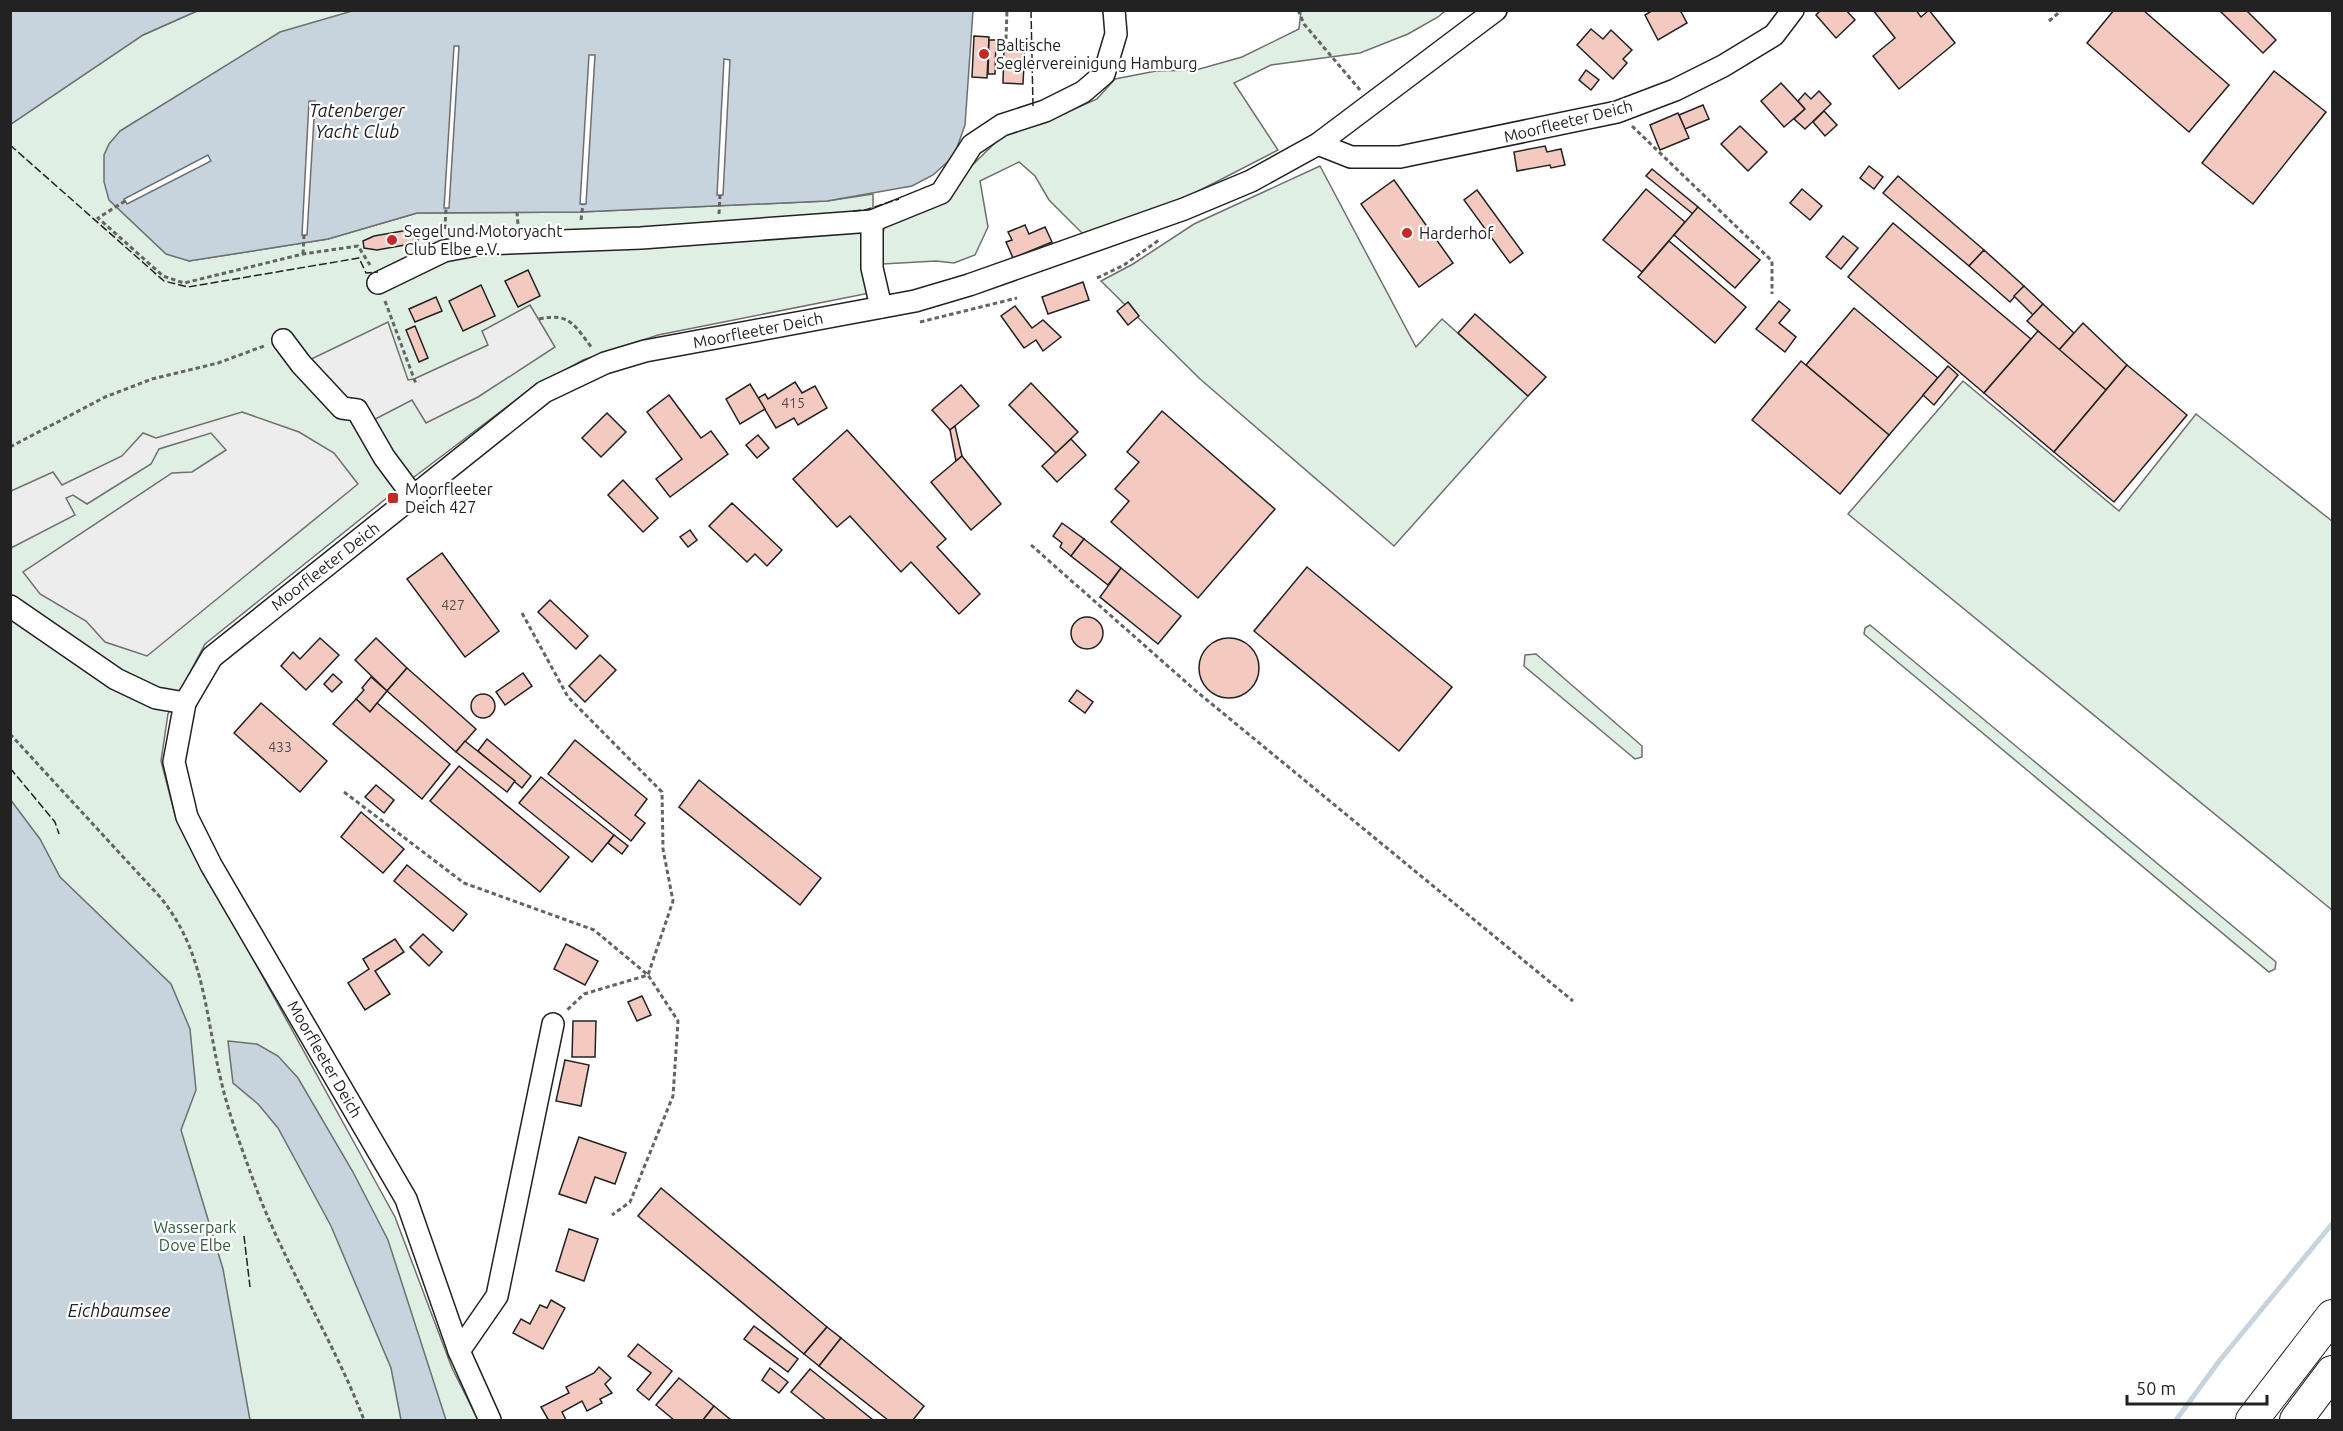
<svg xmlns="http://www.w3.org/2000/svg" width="2343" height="1431" font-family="Ubuntu,sans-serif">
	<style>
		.green { fill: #e0efe3; stroke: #6f6f6f; stroke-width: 1.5 }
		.parking { fill: #ededed; stroke: #6f6f6f; stroke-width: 1.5 }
		.water { fill: #c7d3dd; stroke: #6f6f6f; stroke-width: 1.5 }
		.pier { fill: #fff; stroke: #6f6f6f; stroke-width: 1.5 }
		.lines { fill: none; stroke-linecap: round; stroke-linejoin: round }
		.stream { stroke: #c7d3dd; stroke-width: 5 }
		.building { fill: #f3c9c0; stroke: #222; stroke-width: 1.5 }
		.minor-casing { stroke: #222; stroke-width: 24 }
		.highway-casing { stroke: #222; stroke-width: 34 }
		.path { stroke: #646464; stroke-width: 3; stroke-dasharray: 4.5 3; stroke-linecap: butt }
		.minor { stroke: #fff; stroke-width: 21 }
		.highway { stroke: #fff; stroke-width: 32 }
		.fence { stroke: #222; stroke-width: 1.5; stroke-dasharray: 8 3; stroke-linecap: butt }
		.poi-dot { fill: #c62828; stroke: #fff; stroke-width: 2 }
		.labels { text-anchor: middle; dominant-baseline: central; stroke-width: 4.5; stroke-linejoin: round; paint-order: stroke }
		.number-label { font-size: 14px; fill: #564c4a }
		.poi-label { font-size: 16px; fill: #222; stroke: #fff; text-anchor: start }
		.street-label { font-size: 16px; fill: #222; stroke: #fff }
		.park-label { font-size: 16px; fill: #2f5e38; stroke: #fff }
		.water-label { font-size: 18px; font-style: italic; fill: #222; stroke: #fff }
	</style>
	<rect width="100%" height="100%" fill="#fff"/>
	<g class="green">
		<polygon points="197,11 357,11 280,33 120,131 189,261 328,239 417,213 580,212 827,201 873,194 873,211 885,290 658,335 583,360 529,390 393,493 205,644 168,714 161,761 176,819 395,1217 452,1368 478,1420 11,1420 11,124 143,35"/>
		<polygon points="1301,11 1445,11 1438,17 1408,34 1360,53 1271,65 1234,83 1278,150 1183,199 1085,236 1049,200 1035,176 1019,162 980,181 988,227 975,255 954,263 936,261 883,264 881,245 884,228 935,202 1002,136 1061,115 1097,99 1115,79 1156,71 1196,70 1242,57 1299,29"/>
		<polygon points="1320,166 1416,347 1442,319 1528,396 1394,546 1200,379 1101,281 1133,264 1194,224"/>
		<polygon points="1963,381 2119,511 2196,414 2332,521 2332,910 1848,514"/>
		<polygon points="1870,625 2276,962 2275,969 2269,972 1864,634 1865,628"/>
		<polygon points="1536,654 1642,746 1642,757 1635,759 1524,666 1525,655"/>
	</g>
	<g class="parking">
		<polygon points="530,305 555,347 478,397 426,423 412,400 356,429 342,408 301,364 388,322 408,380 414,379 488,345 482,331"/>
		<polygon points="242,412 299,432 334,453 358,484 147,656 105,642 86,621 40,594 23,572 172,473 192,472 226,450 211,433 159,449 151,464 87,504 73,495 66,498 75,515 11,548 11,491 53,472 62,485 122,456 143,433 156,438"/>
	</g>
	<g class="water">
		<polygon points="11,10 197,10 197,11 143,35 11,124"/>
		<polygon points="352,11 973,11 965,125 954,156 933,175 912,186 827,201 580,212 417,213 328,239 189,261 166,254 109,200 104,182 104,155 109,144 120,131 280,32"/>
		<polygon points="10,799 40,839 60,877 171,984 190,1029 196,1090 181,1130 223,1269 250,1420 11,1420"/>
		<polygon points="228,1041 257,1044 278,1056 298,1078 353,1172 388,1240 446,1420 401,1420 391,1368 331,1226 278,1128 258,1104 233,1083"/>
	</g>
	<g class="pier">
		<polygon points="454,46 459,46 449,208 444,208"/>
		<polygon points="589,55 595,55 586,204 580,204"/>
		<polygon points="724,59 730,60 723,195 717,195"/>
		<polygon points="309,101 315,101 307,235 302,235"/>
		<polygon points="208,155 211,161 127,204 124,199"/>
	</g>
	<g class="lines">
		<polyline class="stream" points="2176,1420 2220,1360 2332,1224"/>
	</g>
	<g class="building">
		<polygon points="1653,10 1680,10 1687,23 1658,40 1645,15"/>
		<polygon points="1821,10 1846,10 1855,20 1836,38 1816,15"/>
		<polygon points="1873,10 1916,10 1921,17 1929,10 1955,43 1899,89 1873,56 1895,38"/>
		<polygon points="2114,10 2143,10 2229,85 2189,132 2087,43"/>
		<polygon points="2219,10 2246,10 2276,40 2263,53"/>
		<polygon points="1591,29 1603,39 1611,30 1632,50 1623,59 1627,63 1613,79 1577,45"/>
		<polygon points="974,36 989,37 987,78 972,77"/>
		<polygon points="989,40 996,40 995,74 988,74"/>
		<polygon points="1004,45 1025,46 1023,84 1003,83"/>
		<polygon points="1586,70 1599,80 1591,90 1579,80"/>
		<polygon points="2274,71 2326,112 2253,204 2202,163"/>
		<polygon points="1781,83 1805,109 1784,127 1761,101"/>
		<polygon points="1819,91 1831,104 1805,129 1794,119 1805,109 1798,101 1805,93 1811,99"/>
		<polygon points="1703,105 1709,119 1685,129 1679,115"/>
		<polygon points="1824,111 1837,125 1825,136 1813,122"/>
		<polygon points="1678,113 1689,138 1660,150 1650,125"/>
		<polygon points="1740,126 1767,152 1748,171 1721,144"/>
		<polygon points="1545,146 1547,152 1561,149 1565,165 1551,168 1550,165 1517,171 1514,152"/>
		<polygon points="1869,166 1883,177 1874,189 1860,178"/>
		<polygon points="1652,169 1698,207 1693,214 1646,176"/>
		<polygon points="1898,176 1984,250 1969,266 1883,193"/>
		<polygon points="1394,180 1453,263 1419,287 1361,204"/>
		<polygon points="1646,189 1685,222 1642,272 1603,240"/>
		<polygon points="1802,189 1822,206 1810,220 1790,203"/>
		<polygon points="1477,190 1523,253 1510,263 1464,200"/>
		<polygon points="1698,207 1760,260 1735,288 1674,235"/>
		<polygon points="1893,223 2031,339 1984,393 1848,277"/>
		<polygon points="1025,225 1029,234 1045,227 1052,242 1013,258 1006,242 1012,240 1008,232"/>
		<polygon points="414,229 418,232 419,238 416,243 377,250 364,248 363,241 374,236"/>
		<polygon points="1843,236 1858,248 1841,269 1826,257"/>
		<polygon points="1669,241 1746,307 1715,343 1638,277"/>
		<polygon points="1984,250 2024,286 2010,302 1969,266"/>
		<polygon points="528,270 540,296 518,307 505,281"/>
		<polygon points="1083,282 1089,300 1048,314 1042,297"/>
		<polygon points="481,285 495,316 463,331 449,301"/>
		<polygon points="2024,286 2043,304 2033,315 2014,296"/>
		<polygon points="436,297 442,311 415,322 409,309"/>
		<polygon points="1779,301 1790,310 1779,323 1796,337 1785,352 1756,329"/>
		<polygon points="1128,302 1139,316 1128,325 1117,311"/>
		<polygon points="2043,304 2074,333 2059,350 2027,321"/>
		<polygon points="1015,306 1032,328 1043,320 1061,337 1043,351 1036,340 1024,348 1001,316"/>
		<polygon points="1854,308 1938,378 1889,435 1806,365"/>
		<polygon points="1475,314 1546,377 1528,396 1458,333"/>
		<polygon points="2083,323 2127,365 2106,390 2059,350"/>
		<polygon points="415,326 428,358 419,362 406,330"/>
		<polygon points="2038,331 2106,390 2054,452 1984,393"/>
		<polygon points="1801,361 1889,435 1840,494 1752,420"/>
		<polygon points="2127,365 2187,415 2114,502 2054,452"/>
		<polygon points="1948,366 1958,375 1934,405 1923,395"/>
		<polygon points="795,382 802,393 815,386 827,408 798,425 794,418 776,428 758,398 765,394 768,399"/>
		<polygon points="1031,383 1078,432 1056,453 1009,405"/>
		<polygon points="750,384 765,409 740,424 726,399"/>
		<polygon points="961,385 979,406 950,430 932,410"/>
		<polygon points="669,395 701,438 711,431 728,454 670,497 656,479 682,459 647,412"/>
		<polygon points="1162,411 1275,509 1198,598 1111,522 1129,501 1115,489 1139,462 1127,452"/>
		<polygon points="607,413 626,432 601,457 582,438"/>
		<polygon points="955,426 962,456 956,461 950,430"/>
		<polygon points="847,430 946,539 937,547 980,594 959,614 911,562 901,572 850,516 837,527 793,479"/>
		<polygon points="758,435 769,448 757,458 746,445"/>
		<polygon points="1071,439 1086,455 1057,482 1042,466"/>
		<polygon points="962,456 1001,504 971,530 931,482"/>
		<polygon points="623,480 658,518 643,532 608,495"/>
		<polygon points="732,503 782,550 767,566 755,554 747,562 709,526"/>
		<polygon points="1062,523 1084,539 1071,556 1060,547 1062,543 1053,536"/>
		<polygon points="690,530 697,540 688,547 680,537"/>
		<polygon points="1084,539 1121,568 1108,585 1071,556"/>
		<polygon points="442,553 499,631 465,657 407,579"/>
		<polygon points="1307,567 1452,687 1399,751 1254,631"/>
		<polygon points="1121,568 1181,616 1158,644 1100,597"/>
		<polygon points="550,600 588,636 576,649 538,612"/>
		<circle cx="1087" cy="633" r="16"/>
		<circle cx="1229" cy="668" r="30"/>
		<polygon points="320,638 339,655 306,690 281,666 293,652 300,659"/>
		<polygon points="376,638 407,668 387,691 355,660"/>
		<polygon points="600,655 616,670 585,702 569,686"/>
		<polygon points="407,668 476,729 456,752 387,691"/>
		<polygon points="523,673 532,686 505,705 496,692"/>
		<polygon points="333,674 342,682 332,692 324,684"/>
		<polygon points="371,677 387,691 370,712 356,699 364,690 362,688"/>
		<polygon points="1077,690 1093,702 1085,713 1069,701"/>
		<circle cx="483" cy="706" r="12"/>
		<polygon points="356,699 370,712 377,703 450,764 422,799 333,724"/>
		<polygon points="261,703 327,761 300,792 234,733"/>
		<polygon points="487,739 531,776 522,788 478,751"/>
		<polygon points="575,740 647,799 635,815 645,823 631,841 548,774"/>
		<polygon points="465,741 515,781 507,792 456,752"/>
		<polygon points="459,766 569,857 540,892 430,801"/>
		<polygon points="541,777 614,835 592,862 519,803"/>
		<polygon points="699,780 821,878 800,905 679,807"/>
		<polygon points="376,785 394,800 384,813 365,797"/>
		<polygon points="361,812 404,849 383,873 341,837"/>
		<polygon points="614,835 628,846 622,854 608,843"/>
		<polygon points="407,865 467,914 453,931 394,881"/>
		<polygon points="423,934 442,952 429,966 410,947"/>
		<polygon points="395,939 404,952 375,971 390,994 365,1010 348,983 369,969 363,959"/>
		<polygon points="566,944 598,961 585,985 554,969"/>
		<polygon points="642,996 651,1015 637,1021 628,1002"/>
		<polygon points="573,1021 596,1021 595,1057 572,1057"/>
		<polygon points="565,1060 589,1065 581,1106 556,1101"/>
		<polygon points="579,1137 626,1153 615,1184 595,1177 586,1203 559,1194"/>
		<polygon points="661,1188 827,1327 804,1354 638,1216"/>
		<polygon points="569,1229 598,1239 584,1281 556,1271"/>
		<polygon points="551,1300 565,1308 543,1349 513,1333 521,1319 530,1324 540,1305 547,1308"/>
		<polygon points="754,1326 798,1359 788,1372 744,1339"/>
		<polygon points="827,1327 841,1338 819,1366 804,1354"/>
		<polygon points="841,1338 924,1406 913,1420 888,1420 819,1366"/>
		<polygon points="638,1344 672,1371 649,1400 637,1390 651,1373 628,1356"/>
		<polygon points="599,1367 611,1378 605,1384 612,1393 600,1399 602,1403 587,1411 582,1401 562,1412 566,1420 544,1420 548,1419 541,1407 569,1393 566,1387 594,1373"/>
		<polygon points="770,1368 788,1382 779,1393 762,1380"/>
		<polygon points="810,1369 873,1420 826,1420 791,1392"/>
		<polygon points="679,1378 714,1406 703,1420 674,1420 656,1405"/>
		<polygon points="714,1406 731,1420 703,1420"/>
	</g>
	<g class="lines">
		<defs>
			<g id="minor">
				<polyline points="1318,144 1351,157 1400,157 1617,112 1675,90 1723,66 1774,35 1793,10"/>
				<polyline points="872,221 872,268 881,307"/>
				<polyline points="378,283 444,251 481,244 641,238 872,221 941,193 972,145 1002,125 1045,111 1083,92 1104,74 1116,34 1114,10"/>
				<polyline points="283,340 301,364 342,408 357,410 384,457 413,496"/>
				<polyline points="10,606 116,679 156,698 185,703"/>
				<polyline points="459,1351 497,1296 553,1024"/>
				<polyline points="490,1420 459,1351 406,1199 211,865 187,817 174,762 185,703 212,657 544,392 605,363 645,351 915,301 969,285 1184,209 1251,181 1318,144 1496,10"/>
			</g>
			<g id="highway">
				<polyline points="2252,1420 2332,1316"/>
				<polyline points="2296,1420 2332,1372"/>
			</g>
		</defs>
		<use href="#minor" class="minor-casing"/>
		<use href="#highway" class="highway-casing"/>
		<g class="path">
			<polyline points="1298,10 1304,24 1360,90"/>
			<polyline points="2049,21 2062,10"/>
			<polyline points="1006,39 1007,10"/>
			<polyline points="1632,126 1772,261 1772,294"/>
			<polyline points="125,201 98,218 163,276 184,283 303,254 358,246 370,265"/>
			<polyline points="517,212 518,225"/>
			<polyline points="719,214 720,195"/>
			<polyline points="581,220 583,204"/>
			<polyline points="445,229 446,208"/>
			<polyline points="303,254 304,235"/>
			<polyline points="1097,278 1124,265 1159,240"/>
			<polyline points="385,301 416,384"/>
			<path d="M539,319c31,-7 36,7 53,29"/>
			<polyline points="920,322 1017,298"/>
			<polyline points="10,447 105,397 152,379 218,363 264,346"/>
			<polyline points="1031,545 1196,691 1573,1001"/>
			<polyline points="522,613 568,697 662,792 663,849 673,901 648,975 584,994 566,1011"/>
			<path d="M10,734l150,163c44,53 45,115 60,179 8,37 22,73 35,109 30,81 78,154 109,235"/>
			<polyline points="344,792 464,883 594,930 648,975 678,1021 673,1096 630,1202 612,1215"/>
		</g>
		<use href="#minor" class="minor"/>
		<use href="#highway" class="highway"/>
		<g class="fence">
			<polyline points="1031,10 1033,107"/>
			<polyline points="10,145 164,281 188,287 359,258 366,273 378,272"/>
			<polyline points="853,211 865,210 899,199"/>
			<polyline points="10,768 55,822 59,834"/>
			<polyline points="244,1236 250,1287"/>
		</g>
	</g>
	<g class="poi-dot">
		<circle cx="984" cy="54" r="6"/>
		<circle cx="1407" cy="233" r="6"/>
		<circle cx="392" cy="240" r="6"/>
		<rect x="387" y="492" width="12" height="12" rx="3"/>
	</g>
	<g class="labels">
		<g class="number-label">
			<text x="793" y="403">415</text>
			<text x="453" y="605">427</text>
			<text x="280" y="747">433</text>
		</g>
		<g class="poi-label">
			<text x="996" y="45">Baltische<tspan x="996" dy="18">Seglervereinigung Hamburg</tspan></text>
			<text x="404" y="231">Segel und Motoryacht<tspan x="404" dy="18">Club Elbe e.V.</tspan></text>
			<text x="1419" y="233">Harderhof</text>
			<text x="405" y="489">Moorfleeter<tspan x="405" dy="18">Deich 427</tspan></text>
		</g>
		<g class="street-label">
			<text transform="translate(1568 121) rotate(-14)">Moorfleeter Deich</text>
			<text transform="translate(758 330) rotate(-11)">Moorfleeter Deich</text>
			<text transform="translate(325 566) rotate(-38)">Moorfleeter Deich</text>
			<text transform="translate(325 1059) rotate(60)">Moorfleeter Deich</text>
		</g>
		<g class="park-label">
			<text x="195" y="1227">Wasserpark<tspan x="195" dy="18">Dove Elbe</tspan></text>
		</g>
		<g class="water-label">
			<text x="357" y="110">Tatenberger<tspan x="357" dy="21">Yacht Club</tspan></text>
			<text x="119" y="1310">Eichbaumsee</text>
		</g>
	</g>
	<rect width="2343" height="1431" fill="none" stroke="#222222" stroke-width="24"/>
	<path d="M2127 1395v9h140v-9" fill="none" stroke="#222222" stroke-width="3"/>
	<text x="2136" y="1395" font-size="18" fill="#222222" stroke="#ffffff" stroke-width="4.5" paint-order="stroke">50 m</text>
</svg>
